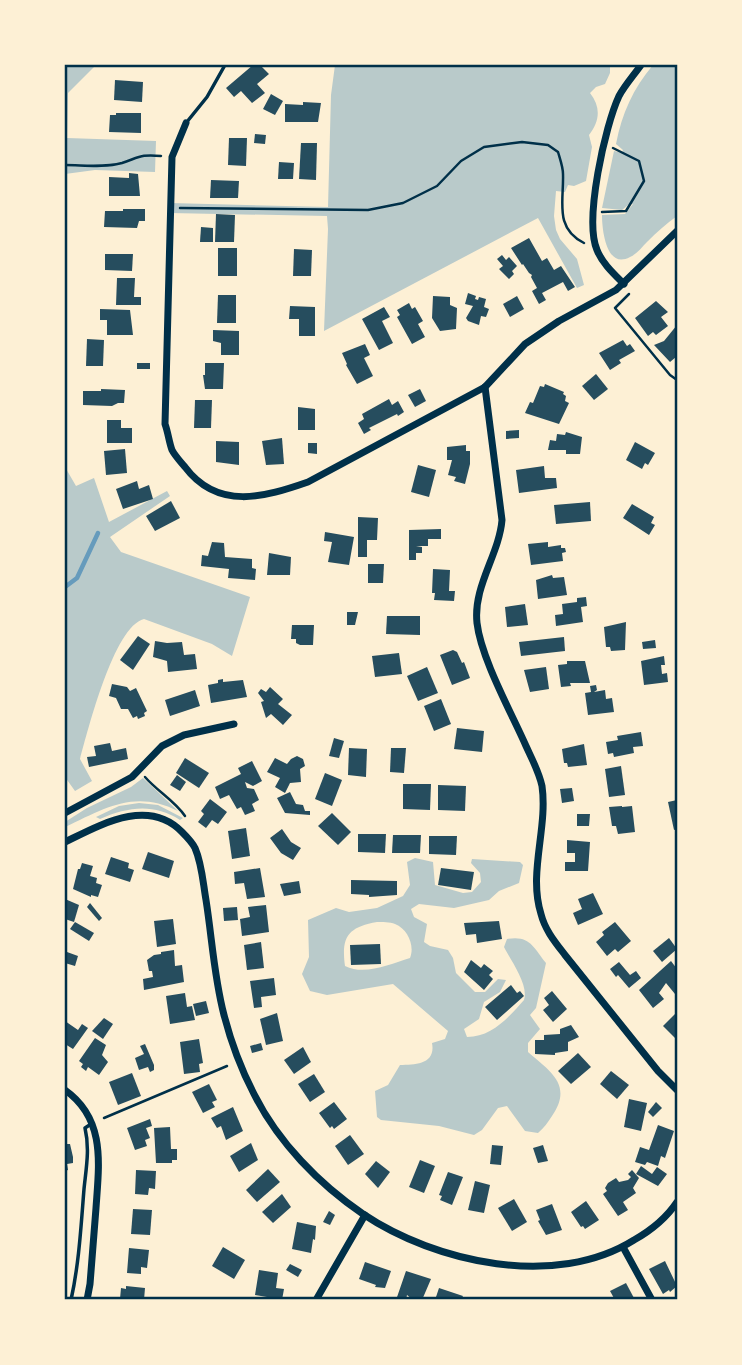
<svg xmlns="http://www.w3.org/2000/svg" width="742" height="1365" font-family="Quicksand,sans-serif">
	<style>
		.green { fill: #b9caca; fill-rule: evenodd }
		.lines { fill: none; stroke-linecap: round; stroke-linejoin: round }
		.stream { stroke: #669bbc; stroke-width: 4.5 }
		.building { fill: #264d5e }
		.path { stroke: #003049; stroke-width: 2.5 }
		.service { stroke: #003049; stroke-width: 3.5 }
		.minor { stroke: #003049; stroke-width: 7 }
		.neatline { fill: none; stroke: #003049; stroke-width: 2.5 }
	</style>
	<rect width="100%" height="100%" fill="#fdf0d5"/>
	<g class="green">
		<polygon points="65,65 96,65 68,93 67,138 156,141 155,172 95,170 65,174"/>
		<path d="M335,65h275v8l-5,11 -9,3 -6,6c11,14 10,28 -1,42l3,12 -6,34 -12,5 -6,-1 -3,7 -9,-1 -2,25 2,14 4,9 17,20 7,26 -7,3 -39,-70 -214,113 4,-102 -1,-13 -157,-3v-10l158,4 3,-112z"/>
		<path d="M653,65h24v151c-11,8 -20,16 -30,26 -5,5 -10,12 -17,15 -24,13 -28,-28 -28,-42l23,-1 8,-10 -5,1 -6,5 -20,-2 12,-57 8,2 1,-3 -7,-6c6,-31 17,-55 37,-79z"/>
		<path d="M65,467l11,19 18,-8 15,44 58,-31 3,5 -60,41 11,15 129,45 -18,59 -20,-12 -68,-25c-30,7 -56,111 -64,140l12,22 -17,10 -10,-14z"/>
		<path d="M143,778l35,33c-43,-22 -73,-3 -113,16v-5l22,-14 44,-21z"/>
		<path d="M139,803l19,2 25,13 -3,2c-27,-17 -52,-13 -80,-1l-4,-2 23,-11z"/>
		<path d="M415,858l18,4 2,23 28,8 9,-1 9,-10 -1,-9 -9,-10 1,-4 48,3 3,3 -4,18 -20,8 -10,9 -35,8 -35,-4 -8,5 3,8 13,7 -3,18 6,4 18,4 5,8 3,15 19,19h10l13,-13 8,1 -6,12 -16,10 -5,17 -15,10 3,8c25,0 42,-20 57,-37 5,-15 -13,-39 -20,-53l3,-8c23,-4 26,8 39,24l-10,45 -6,7 10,14 -12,14v9c23,20 45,33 24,64 -4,6 -8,12 -14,17l-13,-2 -18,-25 -9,2 -16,22 -8,5 -35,-9 -58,-6 -4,-3 -2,-26 13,-6 12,-20c16,0 36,-1 32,-22l13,-4 3,-8 -55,-47 -66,11 -17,-4 -8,-17 7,-17 -1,-37 28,-12 13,4 28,-4 26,-12 7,-11 -3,-23zM377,922c5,0 13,0 18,2 13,5 20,22 15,34 -20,6 -45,18 -65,8 -4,-29 3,-39 32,-44z"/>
	</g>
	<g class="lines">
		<polyline class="stream" points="65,587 77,578 98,533"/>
	</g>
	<g class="building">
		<polygon points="253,65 260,65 269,74 257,84 265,93 252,103 241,91 234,97 226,88"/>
		<polygon points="115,80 143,82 142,102 114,100"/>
		<polygon points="271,94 283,101 275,115 263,109"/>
		<polygon points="303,102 321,103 318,122 285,122 285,104 303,105"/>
		<polygon points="116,113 141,113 141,133 109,132 110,115 116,115"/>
		<polygon points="255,134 266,135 265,144 254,143"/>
		<polygon points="229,138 247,138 246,166 228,165"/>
		<polygon points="301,143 317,143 316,180 299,179"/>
		<polygon points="279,162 294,163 293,179 278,179"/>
		<polygon points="129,173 138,174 140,196 109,196 109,177 129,178"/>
		<polygon points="211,180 239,181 238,198 210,198"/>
		<polygon points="123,209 145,209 145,221 139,221 137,228 104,227 105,211 123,211"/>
		<polygon points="216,214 235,215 234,242 215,242"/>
		<polygon points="201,227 213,228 213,242 200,242"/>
		<polygon points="529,238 542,261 547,258 554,270 561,266 575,287 568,291 563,282 542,293 546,300 539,304 532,291 537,288 531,277 532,275 529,273 523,264 522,265 511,248"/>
		<rect x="218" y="248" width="19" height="28"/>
		<polygon points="294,249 312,250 311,276 293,276"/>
		<polygon points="105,254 133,254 132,271 105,270"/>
		<polygon points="502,255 506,260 509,257 517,266 512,271 514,274 509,279 499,269 503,266 497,259"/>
		<polygon points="117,278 135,278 134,297 141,297 141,305 116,305"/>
		<polygon points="468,293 476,296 475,299 478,300 479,297 486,299 484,307 489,309 486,317 481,316 479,325 468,321 466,318 473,306 465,304"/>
		<polygon points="218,295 236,295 236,323 217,323"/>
		<polygon points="433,296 450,297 450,305 457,308 456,329 440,331 432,318"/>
		<polygon points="517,296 524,309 510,317 503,304"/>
		<polygon points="656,301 668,312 661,317 668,326 656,335 653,332 648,336 635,318"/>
		<polygon points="409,303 412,309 415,307 423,321 418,324 425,337 412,344 397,317 400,315 397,310"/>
		<polygon points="290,306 315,307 315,336 299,336 299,319 289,319"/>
		<polygon points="384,307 390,317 382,321 393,343 379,350 362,319"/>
		<polygon points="100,309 130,310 133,335 107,335 107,320 100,320"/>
		<polygon points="677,325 677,359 676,357 670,362 654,345 664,341"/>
		<polygon points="213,330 239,331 239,355 221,355 221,343 213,341"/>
		<polygon points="87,339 104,340 103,366 86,366"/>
		<polygon points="623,340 627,346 630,344 635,351 619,360 621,363 610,370 599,353"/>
		<polygon points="365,344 370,355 364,358 373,376 357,384 346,365 347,364 342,353"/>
		<rect x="137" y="363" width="13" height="6"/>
		<polygon points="205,363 224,363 223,389 205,389 203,375 205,375"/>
		<polygon points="596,374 608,389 594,400 582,386"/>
		<polygon points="545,384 564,392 563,394 566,396 565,401 569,403 559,424 525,413 530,402 533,403 540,386 544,387"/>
		<polygon points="101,389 125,390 124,403 118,403 112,406 83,405 83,391 101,391"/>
		<polygon points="420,389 426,401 415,407 408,395"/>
		<polygon points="389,399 392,405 398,401 404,412 398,416 397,414 369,428 371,430 364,434 358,423 364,419 362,414"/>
		<polygon points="195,400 212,400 211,428 194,428"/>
		<polygon points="298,407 315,409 315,430 298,430"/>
		<polygon points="107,420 121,420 121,428 132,428 132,443 107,443"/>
		<polygon points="519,430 519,438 506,439 506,431"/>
		<polygon points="566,432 582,437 580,454 566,454 566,450 548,450 550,440 556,441 557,434 565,435"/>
		<polygon points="282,438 284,464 266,465 262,441"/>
		<polygon points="216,441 239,442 239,465 216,462"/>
		<polygon points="635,442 655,453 648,465 645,463 642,469 626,460"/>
		<polygon points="308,443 317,443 317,454 308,453"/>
		<polygon points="466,445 466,451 470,451 470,464 465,484 454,481 456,477 448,475 452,460 447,460 447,447"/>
		<polygon points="125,449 127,473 106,475 104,451"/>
		<polygon points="418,465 436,470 429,497 411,492"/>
		<polygon points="544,466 545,478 556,478 557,488 519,493 516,470"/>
		<polygon points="137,481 139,489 149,485 153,499 123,509 116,489"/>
		<polygon points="171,501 180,518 155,531 146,516"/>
		<polygon points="590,502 591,521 556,524 554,505"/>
		<polygon points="632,504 654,517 651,523 655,525 649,535 623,518"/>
		<polygon points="358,517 378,518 377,540 367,540 367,557 358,557"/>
		<polygon points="441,529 441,539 428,539 428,546 416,546 422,547 422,553 416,553 416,560 409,560 409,530"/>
		<polygon points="325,532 354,537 349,565 328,562 332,542 324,541"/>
		<polygon points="212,542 224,543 225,557 252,559 252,568 256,569 255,580 228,578 229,569 201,566 202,555 208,556"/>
		<polygon points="548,542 548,547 561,545 561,548 565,548 566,552 562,553 563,561 531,565 528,544"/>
		<polygon points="269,553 291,557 290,575 267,575"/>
		<polygon points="368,564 384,564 383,583 368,583"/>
		<polygon points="433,569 450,570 449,591 455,591 454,601 434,600 435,593 432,593"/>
		<polygon points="552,575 553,578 564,577 567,595 538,599 536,580"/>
		<polygon points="586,597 587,606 581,607 583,622 556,626 555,615 563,614 562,604 577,602 577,598"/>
		<polygon points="525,604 528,625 507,627 505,607"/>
		<polygon points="347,612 358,612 355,625 347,625"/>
		<polygon points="387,616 420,616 420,635 386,634"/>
		<polygon points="626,622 625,650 611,651 610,647 606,647 604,627"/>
		<polygon points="292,625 314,625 313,645 300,645 296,643 296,639 291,639"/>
		<polygon points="138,636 150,644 133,670 120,660"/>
		<polygon points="564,637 565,651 521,656 519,642"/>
		<polygon points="655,640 656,648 643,649 642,642"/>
		<polygon points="155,641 167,643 182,642 184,655 195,654 197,669 168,672 167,661 153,657"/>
		<polygon points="453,650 457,652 462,663 464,662 470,678 452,685 440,655"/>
		<polygon points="399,653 402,674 375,677 372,656"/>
		<polygon points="664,656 665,665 661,665 662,674 667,673 668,682 644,685 641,661"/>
		<polygon points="567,661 585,661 590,683 570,683 571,686 561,687 558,665 567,664"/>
		<polygon points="427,667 438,693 418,701 407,676"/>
		<polygon points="546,667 549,689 530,692 524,670"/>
		<polygon points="223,679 223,682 243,680 247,697 211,703 208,685 218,683 218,680"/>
		<polygon points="112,684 127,687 130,691 136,688 147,711 144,713 145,716 138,719 137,716 133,718 128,709 121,709 116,698 109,696"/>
		<polygon points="596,685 597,690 594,692 605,690 606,699 612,698 614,712 588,715 585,693 591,692 590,686"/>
		<polygon points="270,687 283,699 278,704 292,715 283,725 271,714 266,718 261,702 264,701 258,693 261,689 266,692"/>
		<polygon points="195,690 200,706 170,716 165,700"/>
		<polygon points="441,699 451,724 434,731 424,706"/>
		<polygon points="457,728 484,731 482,752 454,749"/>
		<polygon points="641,732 643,746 633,747 634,753 614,757 613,753 608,754 606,742 618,740 617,736"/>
		<polygon points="334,738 344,741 339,758 329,756"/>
		<polygon points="110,743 112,751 126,748 128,759 89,767 87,757 96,756 94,746"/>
		<polygon points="584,744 587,765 568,767 567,763 564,763 562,749"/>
		<polygon points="349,748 367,749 366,777 348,775"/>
		<polygon points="391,748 406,748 404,773 390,772"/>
		<polygon points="297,756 303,759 305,766 300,769 301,782 290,783 285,793 275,787 280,778 267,772 275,758 287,764 291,759"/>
		<polygon points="185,758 209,773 199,788 176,773"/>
		<polygon points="252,761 262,781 253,786 245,782 247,788 254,789 259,800 252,804 255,811 245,815 241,807 237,809 229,795 220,799 215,787 241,774 238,768"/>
		<polygon points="621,766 625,795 609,797 605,769"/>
		<polygon points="325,773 342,780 332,806 315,799"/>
		<polygon points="177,775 186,782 180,791 170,785"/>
		<polygon points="403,784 431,784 430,810 403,809"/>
		<polygon points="438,785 466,786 465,811 438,810"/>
		<polygon points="572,788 574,801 562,803 560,789"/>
		<polygon points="290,792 296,804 303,805 305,811 310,811 310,815 285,813 277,798"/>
		<polygon points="210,799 227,812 218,824 212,820 206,828 198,822 204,814 201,811"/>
		<polygon points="677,800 677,829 674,830 668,802"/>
		<polygon points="622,806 622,807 632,806 635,832 618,834 616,826 612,826 609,807"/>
		<polygon points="332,813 351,832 338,845 318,826"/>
		<polygon points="577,814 590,814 589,826 577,826"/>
		<polygon points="246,828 250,856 232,859 228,831"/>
		<polygon points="282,829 291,842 301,848 293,860 281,853 270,838"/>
		<polygon points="358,834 386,834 385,853 358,852"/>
		<polygon points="393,835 421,835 420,853 392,853"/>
		<polygon points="429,836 457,836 456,855 429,854"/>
		<polygon points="567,840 590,842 588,871 565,871 565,862 575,862 575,853 567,853"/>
		<polygon points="148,852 174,861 169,878 142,869"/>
		<polygon points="111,857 129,863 128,868 134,870 130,882 105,874"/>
		<polygon points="82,863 93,866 90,876 97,878 96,883 102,885 98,897 91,895 91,897 73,889 78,869 80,869"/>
		<polygon points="260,868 265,897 247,899 244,883 235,884 234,872"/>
		<polygon points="441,868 474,872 471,890 438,885"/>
		<polygon points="351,880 397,881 397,895 369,897 369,895 351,894"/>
		<polygon points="299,881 301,893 284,896 280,884"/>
		<polygon points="593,893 603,914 578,925 573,913 582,909 578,899"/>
		<polygon points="65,899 79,905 74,922 65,919"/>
		<polygon points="90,903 102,918 99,921 87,907"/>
		<polygon points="266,905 269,932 242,936 240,919 250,917 248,907"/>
		<polygon points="237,907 238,920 224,921 223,908"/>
		<polygon points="173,919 176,944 157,947 154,921"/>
		<polygon points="499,921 502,939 477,943 476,934 466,935 464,923"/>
		<polygon points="75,922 94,933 89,941 70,929"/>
		<polygon points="615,922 631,941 618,952 615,949 607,956 596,942 604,935 602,932"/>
		<polygon points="669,938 677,949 662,962 653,951"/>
		<polygon points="261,942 264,968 247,970 244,945"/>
		<polygon points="380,944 381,964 351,965 350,945"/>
		<polygon points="174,950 175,966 182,965 184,982 144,990 143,979 153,977 152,971 149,971 147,960 154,955 161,954 161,952"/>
		<polygon points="67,952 78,956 75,966 65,963"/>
		<polygon points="471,960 481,968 484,964 493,971 489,975 493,979 484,990 464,972"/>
		<polygon points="671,961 677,969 677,993 675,994 666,983 659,993 664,999 653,1008 639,990"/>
		<polygon points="619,962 630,975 636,971 641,978 629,988 618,975 616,977 610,969"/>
		<polygon points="274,978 276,995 261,997 262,1007 254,1008 250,981"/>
		<polygon points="511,985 517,993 520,991 524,996 497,1020 485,1007"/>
		<polygon points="552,991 567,1009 553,1022 543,1010 549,1005 544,998"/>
		<polygon points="185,993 187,1007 192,1006 195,1020 170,1024 166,996"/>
		<polygon points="206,1001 209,1013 196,1016 193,1004"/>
		<polygon points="677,1012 677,1037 676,1039 663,1026"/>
		<polygon points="277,1013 283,1041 266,1045 260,1019"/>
		<polygon points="104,1018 113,1024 103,1039 92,1031"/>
		<polygon points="65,1021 78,1030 82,1024 88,1028 73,1049 65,1044"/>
		<polygon points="571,1025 579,1037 568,1042 568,1051 555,1053 555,1055 535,1054 535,1040 544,1040 544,1035 560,1034 560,1029"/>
		<polygon points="95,1038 106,1045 102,1055 108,1062 99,1075 88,1067 86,1071 81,1067 83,1064 79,1061"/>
		<polygon points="199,1039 203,1063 199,1064 200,1072 184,1074 180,1042"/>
		<polygon points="261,1043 263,1050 252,1053 250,1046"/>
		<polygon points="145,1044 154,1065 154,1070 150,1072 148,1067 139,1070 135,1058 144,1054 140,1046"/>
		<polygon points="303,1047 311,1062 294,1074 284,1060"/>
		<polygon points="578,1053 591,1067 571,1084 558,1071"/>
		<polygon points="611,1071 629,1085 617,1099 600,1084"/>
		<polygon points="132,1073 141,1096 118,1105 109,1082"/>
		<polygon points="314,1074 325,1092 310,1102 298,1084"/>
		<polygon points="209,1084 217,1100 212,1102 215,1107 203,1113 192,1092"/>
		<polygon points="629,1099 647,1103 641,1131 624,1127"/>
		<polygon points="334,1102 347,1119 334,1129 332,1126 330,1128 319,1113"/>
		<polygon points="656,1102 662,1108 653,1117 648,1112"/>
		<polygon points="233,1107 243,1131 226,1140 221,1126 217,1128 211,1118"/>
		<polygon points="150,1119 152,1126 146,1128 150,1138 145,1140 147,1146 135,1150 127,1128"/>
		<polygon points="658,1125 674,1131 665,1158 661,1156 658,1166 647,1162 645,1165 635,1162 640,1147 649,1150"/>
		<polygon points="170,1127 171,1149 177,1149 177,1160 172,1160 172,1163 156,1163 154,1128"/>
		<polygon points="350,1135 364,1154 348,1165 335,1146"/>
		<polygon points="251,1143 258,1160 239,1172 230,1156"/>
		<polygon points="65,1144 70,1144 73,1157 73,1163 67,1164 68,1170 65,1171"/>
		<polygon points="492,1145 503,1146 501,1165 490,1164"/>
		<polygon points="543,1145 548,1161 538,1163 533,1148"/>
		<polygon points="420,1160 435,1166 424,1193 409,1187"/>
		<polygon points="376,1161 390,1172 378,1188 365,1174"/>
		<polygon points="641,1166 652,1174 657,1167 667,1174 658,1186 636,1174"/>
		<polygon points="268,1169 280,1182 257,1202 246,1190"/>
		<polygon points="136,1170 156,1171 155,1189 149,1188 148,1195 135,1194"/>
		<polygon points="632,1170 639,1178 633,1188 636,1193 623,1202 628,1210 618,1216 603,1194 607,1191 605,1188 608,1183 616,1178 619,1182 628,1180 631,1177 628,1174"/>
		<polygon points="448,1172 463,1177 452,1205 440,1200 442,1196 439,1195"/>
		<polygon points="475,1181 490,1185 484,1213 468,1210"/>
		<polygon points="282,1194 291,1207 273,1223 262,1212"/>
		<polygon points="514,1199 527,1222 512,1231 498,1208"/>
		<polygon points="586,1201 599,1220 585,1229 583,1226 581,1227 571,1212"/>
		<polygon points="552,1204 562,1230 546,1235 538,1221 540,1220 536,1210"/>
		<polygon points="133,1209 152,1210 150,1235 131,1234"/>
		<polygon points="329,1211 335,1215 330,1225 323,1222"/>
		<polygon points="297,1222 316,1226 315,1240 313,1239 311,1253 292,1249"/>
		<polygon points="223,1247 245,1260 234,1279 212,1266"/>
		<polygon points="129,1248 149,1250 147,1268 141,1267 141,1274 127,1273"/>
		<polygon points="665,1261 677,1286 670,1292 669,1290 663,1294 649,1269"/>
		<polygon points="365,1262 391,1271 385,1288 375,1287 376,1285 359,1279"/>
		<polygon points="290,1264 302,1270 298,1277 286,1270"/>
		<polygon points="259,1270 278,1273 276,1288 284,1289 282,1300 267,1300 267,1297 255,1295"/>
		<polygon points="406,1271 431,1279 422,1300 413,1300 407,1295 406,1300 396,1300"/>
		<polygon points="626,1283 635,1300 615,1300 610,1291"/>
		<polygon points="126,1286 145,1288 144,1300 120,1299 121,1288 126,1289"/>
		<polygon points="439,1288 463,1296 461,1300 435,1300"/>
	</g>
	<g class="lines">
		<g class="path">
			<path d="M65,165c18,0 39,3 57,-2 18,-6 19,-9 39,-7"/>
			<path d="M180,208l188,2 35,-7 34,-17 24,-25 23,-14 38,-5 26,3 10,7c2,7 5,15 5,22 1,27 -9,54 21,69"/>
			<polyline points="602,212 626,211 644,181 639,161 613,148"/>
			<polyline points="629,294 615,308 670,375 677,380"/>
			<path d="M145,777c12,14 30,24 40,39"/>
			<polyline points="104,1118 227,1066"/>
		</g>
		<g class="service">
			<polyline points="186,123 207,97 225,65"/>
			<path d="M71,1300c8,-36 10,-74 13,-111 2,-20 6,-40 1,-61l6,-4"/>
		</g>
		<g class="minor">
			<path d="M186,123l-14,34 -7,267c3,8 4,18 7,26 3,6 9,12 13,17 33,44 80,30 123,15l177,-95 40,-43 34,-23 57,-31 61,-59"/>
			<path d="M624,284c-10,-10 -22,-21 -27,-34 -13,-30 8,-124 22,-154 6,-11 15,-21 22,-31"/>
			<path d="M485,387l17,133c-3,35 -29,66 -25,103 4,35 34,89 49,123 6,13 13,26 16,40 6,42 -14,87 -1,128 4,16 14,28 24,41l93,116 19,19"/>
			<polyline points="65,813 132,777 162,746 184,735 234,724"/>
			<path d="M65,842c35,-17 83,-45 117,-10 5,5 10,10 13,16 7,16 8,35 11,52 6,38 8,77 18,115 7,27 17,54 30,79 24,48 65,90 109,120 73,49 193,75 271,26 16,-9 33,-23 43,-38"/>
			<path d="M65,1090c41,29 34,74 31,118 -2,26 -4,51 -6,76l-3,16"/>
			<polyline points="623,1247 652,1300"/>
			<polyline points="316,1300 365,1215"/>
		</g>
	</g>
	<rect width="742" height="1365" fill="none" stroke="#fdf0d5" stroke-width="133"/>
	<rect x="66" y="66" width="610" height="1232" class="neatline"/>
</svg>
